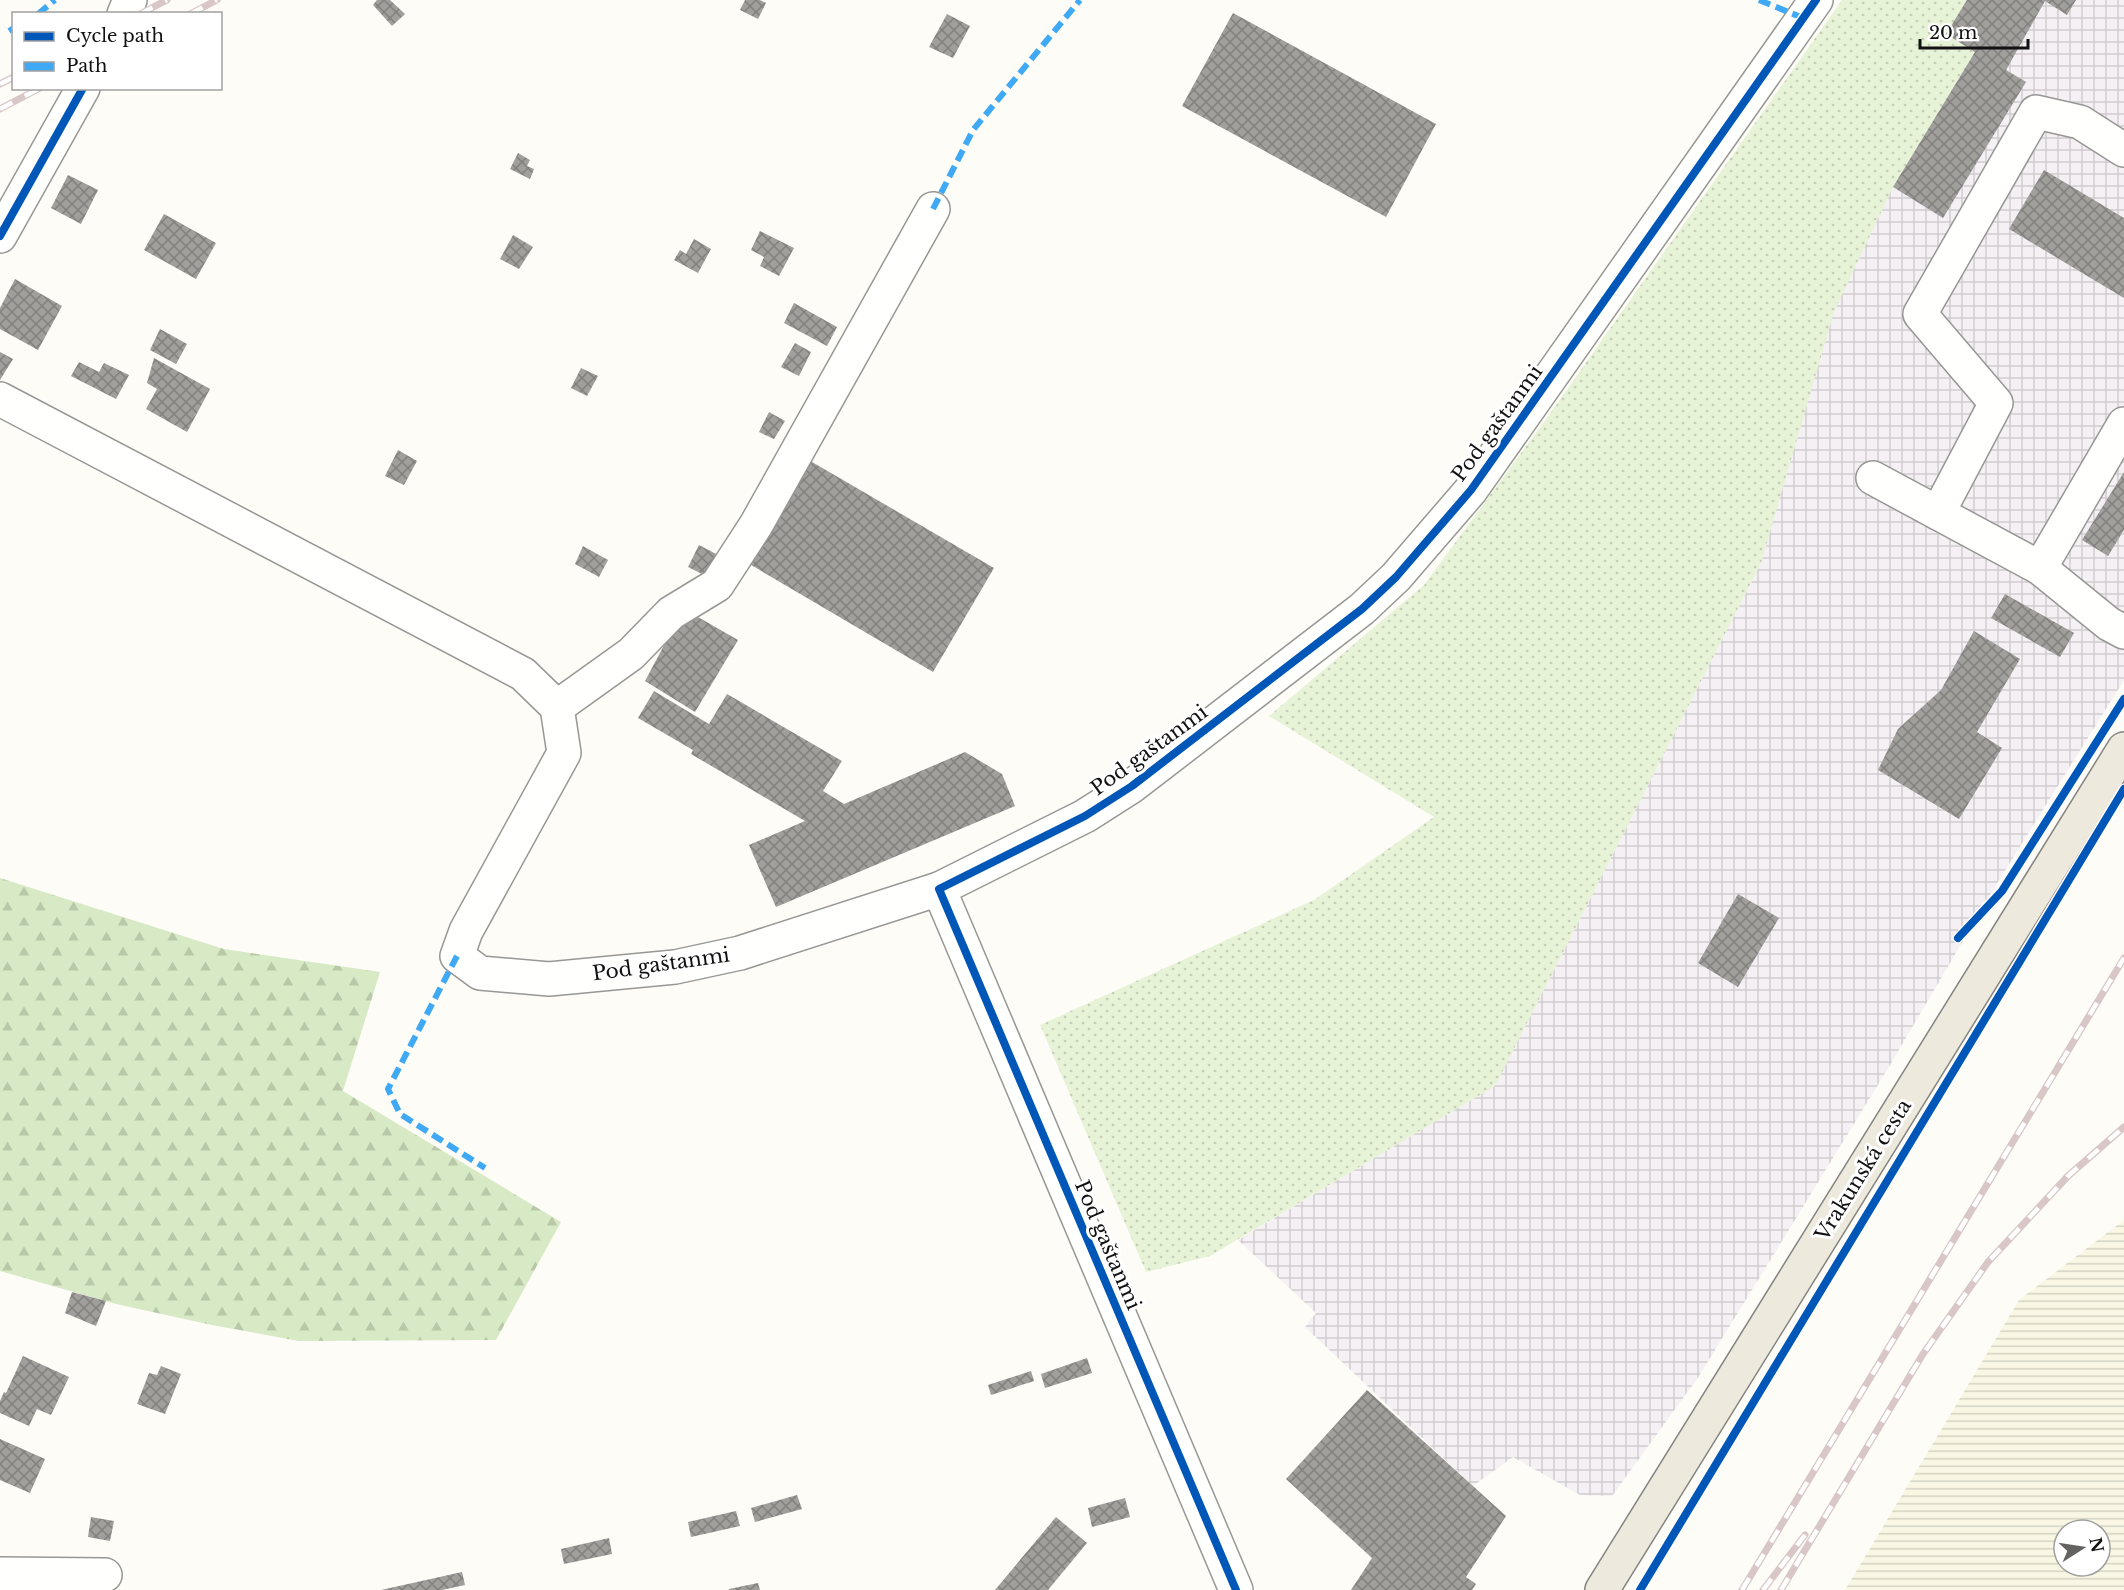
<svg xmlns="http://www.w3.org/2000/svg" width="2124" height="1590" font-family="'Libre Baskerville',serif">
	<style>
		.industrial { fill: url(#industrial-grid) }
		.farmland { fill: url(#farmland-rules); fill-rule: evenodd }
		.grass { fill: url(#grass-dots) }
		.forest { fill: url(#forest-firs) }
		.building { fill: url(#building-cross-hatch) }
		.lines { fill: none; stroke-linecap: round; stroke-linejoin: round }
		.minor-casing { stroke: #979795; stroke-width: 36 }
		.major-casing { stroke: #858482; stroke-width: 36 }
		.minor { stroke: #fffffe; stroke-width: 33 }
		.major { stroke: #ede9dc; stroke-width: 33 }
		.rail-casing { stroke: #d9c6c7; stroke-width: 7 }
		.rail { stroke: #fff; stroke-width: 4.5; stroke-dasharray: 14; stroke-linecap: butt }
		.quiet { stroke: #3fa9f5; stroke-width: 6; stroke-dasharray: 12 6; stroke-linecap: butt }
		.cycleway-casing { stroke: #fff; stroke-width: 11 }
		.cycleway { stroke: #0057b8; stroke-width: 8 }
		.labels { text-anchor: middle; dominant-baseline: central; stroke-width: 6; stroke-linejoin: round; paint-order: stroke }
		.street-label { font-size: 20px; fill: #111; stroke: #fff }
	</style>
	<defs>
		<pattern id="industrial-grid" width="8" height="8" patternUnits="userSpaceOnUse" patternTransform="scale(1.5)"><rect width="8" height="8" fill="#f5f0f3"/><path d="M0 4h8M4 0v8" fill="none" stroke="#d1cdcf"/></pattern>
		<pattern id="farmland-rules" width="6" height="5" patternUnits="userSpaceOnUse" patternTransform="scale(1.5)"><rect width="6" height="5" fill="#f9f7e4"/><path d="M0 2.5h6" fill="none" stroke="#d4d3c3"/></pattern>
		<pattern id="grass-dots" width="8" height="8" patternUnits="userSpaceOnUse" patternTransform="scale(1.5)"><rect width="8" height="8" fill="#e7f3d7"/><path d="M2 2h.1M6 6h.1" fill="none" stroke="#c5cfb8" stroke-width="1.8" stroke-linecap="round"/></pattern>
		<pattern id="forest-firs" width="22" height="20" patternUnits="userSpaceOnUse" patternTransform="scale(1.5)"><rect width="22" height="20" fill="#d8eac5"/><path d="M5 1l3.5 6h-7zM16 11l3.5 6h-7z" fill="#b8c8a8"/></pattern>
		<pattern id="building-cross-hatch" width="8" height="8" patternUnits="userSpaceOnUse" patternTransform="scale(1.5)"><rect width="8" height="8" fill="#a19f9c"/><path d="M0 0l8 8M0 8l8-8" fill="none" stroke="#82807e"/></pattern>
	</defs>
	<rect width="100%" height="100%" fill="#fdfcf7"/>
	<polygon class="industrial" points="1904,0 2124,0 2124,680 1996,885 1887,1070 1699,1376 1612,1496 1580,1495 1513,1457 1473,1486 1305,1327 1316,1313 1238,1240 1495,1085 1761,563"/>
	<path class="farmland" d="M2124,1220v370h-279l174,-290zM2064,1530h36v36h-36z"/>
	<polygon class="grass" points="1842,0 1967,0 1947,34 1975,52 1893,187 1834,312 1761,563 1495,1086 1210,1256 1146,1272 1040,1025 1314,900 1434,817 1269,716 1424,585 1549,415"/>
	<polygon class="forest" points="0,878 224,949 380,972 343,1091 561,1222 496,1340 299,1341 212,1325 116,1304 0,1271"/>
	<g class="building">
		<polygon points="377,0 390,0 405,14 392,26 373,5"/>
		<polygon points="745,0 760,0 766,3 758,19 740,10"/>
		<polygon points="1967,0 2076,0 2067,15 2045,1 2006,70 2026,82 1943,218 1893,187 1975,52 1946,34"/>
		<polygon points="1233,13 1436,124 1386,217 1182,106"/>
		<polygon points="947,14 970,26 953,58 929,47"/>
		<polygon points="518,153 530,160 527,166 534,169 530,179 510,169"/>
		<polygon points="2044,170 2124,218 2124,298 2009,229"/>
		<polygon points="68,175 98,190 81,224 51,208"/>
		<polygon points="164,214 216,243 196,279 144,250"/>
		<polygon points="760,231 794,248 779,276 760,266 764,257 751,250"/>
		<polygon points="513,235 533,247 519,269 500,259"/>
		<polygon points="694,239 711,249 698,273 674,260 680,250 686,254"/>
		<polygon points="15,279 62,306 38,350 0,329 0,308"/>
		<polygon points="794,303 837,327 827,346 784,323"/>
		<polygon points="160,329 187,344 176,364 150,350"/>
		<polygon points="795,343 811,352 799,376 781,367"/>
		<polygon points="0,352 13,359 0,380"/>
		<polygon points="154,358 210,389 187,432 146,409 157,389 147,383"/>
		<polygon points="79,362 99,372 104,363 129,375 116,399 71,376"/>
		<polygon points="581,368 598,376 587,396 571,388"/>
		<polygon points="769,412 785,421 774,439 759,432"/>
		<polygon points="398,450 417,461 404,485 385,476"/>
		<polygon points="807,459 994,568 933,672 746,562"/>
		<polygon points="2124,472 2124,530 2108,556 2082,540"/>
		<polygon points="699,545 720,556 708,577 688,567"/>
		<polygon points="583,546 608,560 599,577 575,564"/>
		<polygon points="2005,594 2074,633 2060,657 1991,618"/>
		<polygon points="691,613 738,640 695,712 645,681 679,617"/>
		<polygon points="1974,631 2020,659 1977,732 2002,748 1959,819 1878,770 1898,729 1941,690"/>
		<polygon points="654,691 709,724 727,694 842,761 823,791 844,804 965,752 1002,774 1015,806 776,907 749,845 805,821 691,754 693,750 638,718"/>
		<polygon points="1738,894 1779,918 1738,987 1698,963"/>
		<polygon points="72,1292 106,1301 96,1326 65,1313"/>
		<polygon points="23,1356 69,1377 51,1415 37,1409 29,1426 0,1413 0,1401 4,1392 6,1393"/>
		<polygon points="1087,1358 1092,1373 1045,1388 1041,1374"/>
		<polygon points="161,1366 181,1374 165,1414 137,1404 149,1373 157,1375"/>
		<polygon points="1031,1371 1034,1381 991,1395 988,1385"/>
		<polygon points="1367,1390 1506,1516 1466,1577 1476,1584 1472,1590 1351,1590 1372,1558 1286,1479"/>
		<polygon points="0,1439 45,1459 30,1493 0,1480"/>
		<polygon points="797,1495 802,1509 755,1522 751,1508"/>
		<polygon points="1125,1498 1130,1517 1092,1527 1088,1508"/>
		<polygon points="736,1511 740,1526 691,1537 688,1522"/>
		<polygon points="91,1517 114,1521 110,1541 88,1537"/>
		<polygon points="1056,1517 1087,1543 1048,1590 995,1590"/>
		<polygon points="609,1538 612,1554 564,1564 561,1549"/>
		<polygon points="462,1572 465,1585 442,1590 381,1590"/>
		<polygon points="758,1583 760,1590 729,1590 729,1589"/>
	</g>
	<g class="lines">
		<defs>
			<g id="minor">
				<polyline points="124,14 130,0"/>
				<polyline points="0,236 83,88"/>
				<polyline points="0,399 523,674 557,707 564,753 466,931 457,956 480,973 549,979 675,967 740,953 939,889"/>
				<polyline points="2124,424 2040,568 2109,624 2124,632"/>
				<polyline points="1873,478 2040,568"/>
				<polyline points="1938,513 1996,403 1920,314 2036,112 2080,122 2124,150"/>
				<polyline points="557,707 631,654 671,613 717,585 756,525 933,209"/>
				<polyline points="0,1574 105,1575"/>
				<polyline points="1236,1590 939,889 1085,816 1132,786 1362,609 1396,577 1471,490 1816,0"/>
			</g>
			<polyline id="major" points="1602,1590 2124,749"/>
		</defs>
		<use href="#minor" class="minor-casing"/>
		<use href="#major" class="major-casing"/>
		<use href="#minor" class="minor"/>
		<use href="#major" class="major"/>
		<defs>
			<g id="rail">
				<polyline points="140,14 167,0"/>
				<polyline points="190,14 217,0"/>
				<polyline points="0,84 14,77"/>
				<polyline points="0,109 40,88"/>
				<polyline points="1742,1590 2124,958"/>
				<polyline points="1763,1590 1805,1535"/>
				<polyline points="1781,1590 1923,1354 1988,1262 2068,1176 2124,1127"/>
			</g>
		</defs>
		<use href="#rail" class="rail-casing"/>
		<use href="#rail" class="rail"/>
		<g class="quiet">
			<polyline points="1759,0 1803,18"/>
			<polyline points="38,14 55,0"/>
			<polyline points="9,31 14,28"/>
			<polyline points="933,209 973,130 1080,0"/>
			<polyline points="457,956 388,1089 400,1114 485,1168"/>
		</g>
		<defs>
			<g id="cycleway">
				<polyline points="0,236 83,88"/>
				<polyline points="1958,938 2002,891 2124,699"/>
				<polyline points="1236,1590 939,889 1085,816 1132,786 1362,609 1396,577 1471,490 1816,0"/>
				<polyline points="1640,1590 2124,789"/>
			</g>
		</defs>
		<use href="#cycleway" class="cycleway-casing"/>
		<use href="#cycleway" class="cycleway"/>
	</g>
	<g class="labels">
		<g class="street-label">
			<text transform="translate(1497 423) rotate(-54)">Pod gaštanmi</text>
			<text transform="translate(1149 750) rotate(-36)">Pod gaštanmi</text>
			<text transform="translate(661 964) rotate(-8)">Pod gaštanmi</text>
			<text transform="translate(1863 1170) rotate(-58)">Vrakunská cesta</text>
			<text transform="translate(1108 1245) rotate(67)">Pod gaštanmi</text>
		</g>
	</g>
	<rect x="12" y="12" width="210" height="78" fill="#ffffff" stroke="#a0a0a0" stroke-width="1.5"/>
	<rect x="24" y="32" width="30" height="9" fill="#0057b8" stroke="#a0a0a0" stroke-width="1.5"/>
	<text x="66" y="42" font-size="18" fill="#111111">Cycle path</text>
	<rect x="24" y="62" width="30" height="9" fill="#3fa9f5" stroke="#a0a0a0" stroke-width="1.5"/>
	<text x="66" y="72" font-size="18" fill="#111111">Path</text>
	<g transform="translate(2082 1548) rotate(78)"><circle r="28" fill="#ffffff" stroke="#a0a0a0" stroke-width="1.5"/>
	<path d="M0-4.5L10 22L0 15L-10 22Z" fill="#646362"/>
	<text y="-9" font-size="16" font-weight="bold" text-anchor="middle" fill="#111111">N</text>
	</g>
	<path d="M1920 39v9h108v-9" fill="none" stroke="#111111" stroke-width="3"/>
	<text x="1929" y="39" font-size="18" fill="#111111" stroke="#ffffff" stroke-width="4.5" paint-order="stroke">20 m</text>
</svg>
